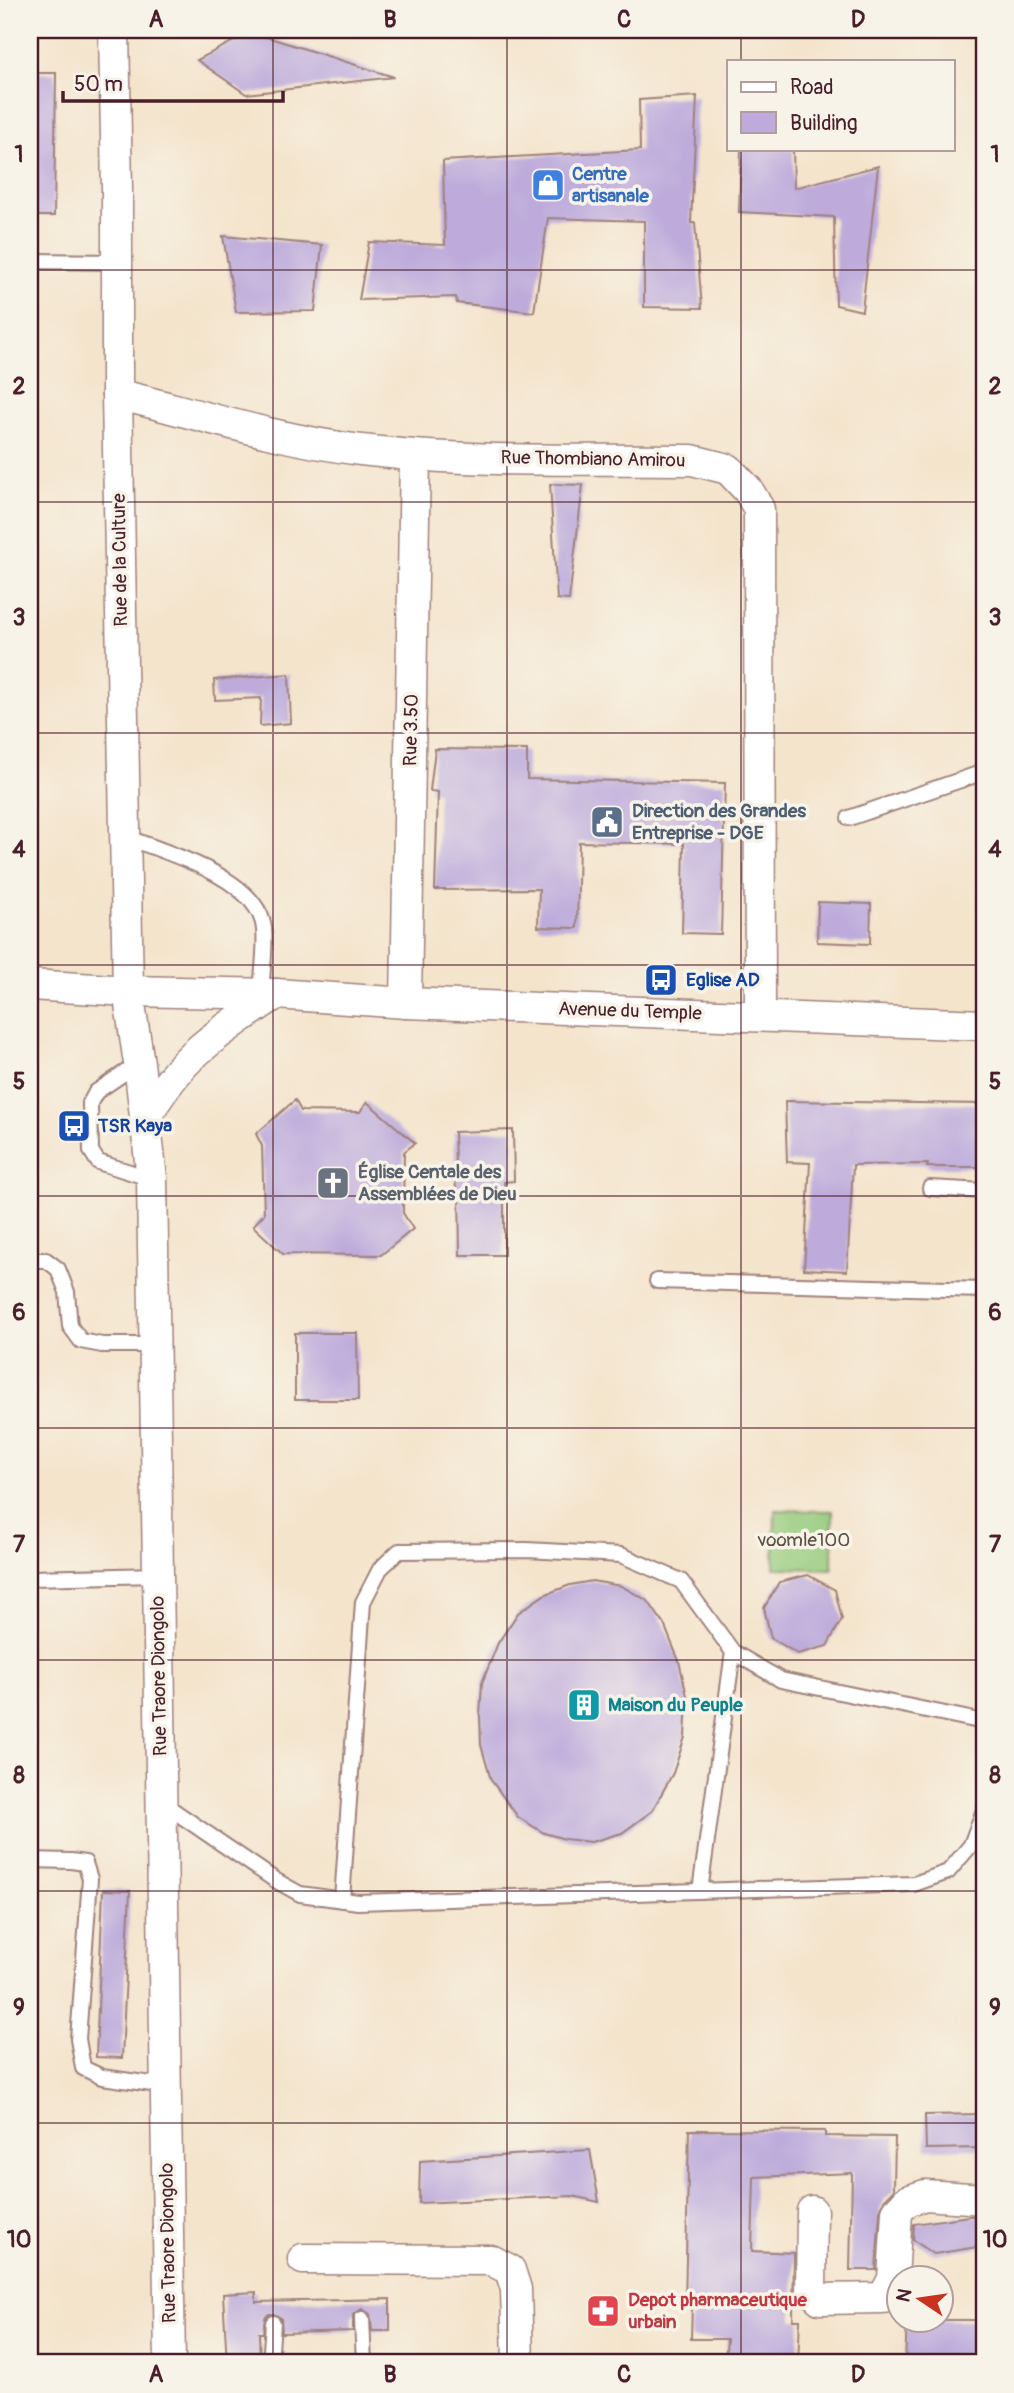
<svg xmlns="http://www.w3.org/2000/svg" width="1014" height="2393" font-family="Pangolin,sans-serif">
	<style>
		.green { fill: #95ca7b; stroke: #707453; stroke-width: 2 }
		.building { fill: #beabdb }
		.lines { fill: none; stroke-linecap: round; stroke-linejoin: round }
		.lane-casing { stroke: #9f827c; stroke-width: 18 }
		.street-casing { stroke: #9f827c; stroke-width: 33 }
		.lane { stroke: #fff; stroke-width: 14 }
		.street { stroke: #fff; stroke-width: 30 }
		.grid { fill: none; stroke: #4a1f2b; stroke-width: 2; stroke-opacity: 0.55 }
		.labels { text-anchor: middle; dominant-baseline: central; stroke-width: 7; stroke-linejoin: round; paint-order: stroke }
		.shop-label { font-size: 19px; font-weight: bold; fill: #366cbe; stroke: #f7f3e8; text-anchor: start }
		.street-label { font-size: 19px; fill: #4a1f2b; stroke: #f7f3e8 }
		.service-label { font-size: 19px; font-weight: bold; fill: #4e5e75; stroke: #f7f3e8; text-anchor: start }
		.transit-label { font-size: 19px; font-weight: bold; fill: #164399; stroke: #f7f3e8; text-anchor: start }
		.worship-label { font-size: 19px; font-weight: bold; fill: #5b616d; stroke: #f7f3e8; text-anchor: start }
		.park-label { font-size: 19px; fill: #605243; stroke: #f7f3e8 }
		.culture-label { font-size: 19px; font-weight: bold; fill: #0d838f; stroke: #f7f3e8; text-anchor: start }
		.health-label { font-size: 19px; font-weight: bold; fill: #be3a42; stroke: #f7f3e8; text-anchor: start }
		.neatline { fill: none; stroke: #4a1f2b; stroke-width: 2.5 }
		.grid-label { font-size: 23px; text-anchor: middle; font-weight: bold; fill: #4a1f2b }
	</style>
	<rect width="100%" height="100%" fill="#f7f3e8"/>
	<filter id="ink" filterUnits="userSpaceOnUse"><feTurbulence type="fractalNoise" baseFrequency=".0143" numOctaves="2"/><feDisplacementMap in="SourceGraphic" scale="14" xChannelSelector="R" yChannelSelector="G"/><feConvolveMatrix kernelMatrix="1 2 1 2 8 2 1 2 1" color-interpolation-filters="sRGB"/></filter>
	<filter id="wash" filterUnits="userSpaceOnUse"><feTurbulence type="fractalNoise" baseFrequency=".00686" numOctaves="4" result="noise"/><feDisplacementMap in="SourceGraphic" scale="28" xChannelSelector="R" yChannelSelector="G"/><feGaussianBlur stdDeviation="1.57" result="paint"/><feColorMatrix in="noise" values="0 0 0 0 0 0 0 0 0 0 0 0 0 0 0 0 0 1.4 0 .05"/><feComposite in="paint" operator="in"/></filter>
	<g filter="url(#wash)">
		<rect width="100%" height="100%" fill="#f4e4cc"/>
		<polygon class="green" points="775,1510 833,1511 832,1569 774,1568"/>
		<g id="blocks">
			<g class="building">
				<polygon points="251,32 394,77 246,94 197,60"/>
				<polygon points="30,73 56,73 54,216 30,216"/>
				<polygon points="697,96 691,223 695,223 702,308 644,307 644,221 548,218 534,312 457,303 456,297 359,300 369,242 445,245 443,161 640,150 639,100"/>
				<polygon points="741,149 793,149 794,188 878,166 862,311 836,305 834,217 739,212"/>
				<polygon points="223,236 322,245 315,311 236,312"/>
				<polygon points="550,484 583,485 569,600 557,599"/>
				<polygon points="289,674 291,723 260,726 261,698 215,700 214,680"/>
				<polygon points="435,749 527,750 527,779 725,783 721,934 682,933 684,844 579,842 577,928 538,927 539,889 435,890 438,792 430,791"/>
				<polygon points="818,902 871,904 870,944 817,942"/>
				<polygon points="295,1100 301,1111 360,1112 367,1102 415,1143 404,1152 403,1213 413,1229 381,1255 283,1254 253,1226 264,1214 262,1146 256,1134"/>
				<polygon points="785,1101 984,1104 984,1167 927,1167 928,1164 853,1165 847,1271 804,1269 810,1163 787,1162"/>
				<polygon points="513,1130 514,1181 504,1182 504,1255 460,1255 459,1191 456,1194 454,1132"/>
				<polygon points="295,1333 357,1333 358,1400 295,1400"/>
				<polygon points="808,1575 835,1590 842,1619 827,1646 798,1654 771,1638 764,1608 779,1582"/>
				<polygon points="592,1581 621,1586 648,1601 664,1624 679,1661 687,1696 685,1737 673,1773 652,1811 622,1833 591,1842 565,1839 544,1833 518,1817 491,1780 481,1745 480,1716 482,1683 498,1643 518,1613 544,1595 570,1585"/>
				<polygon points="103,1890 130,1891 122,2058 96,2057"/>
				<polygon points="984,2114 984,2148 926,2149 925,2115"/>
				<polygon points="689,2130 825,2131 825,2136 895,2137 894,2190 884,2200 880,2211 876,2270 850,2270 852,2173 754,2177 752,2251 794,2253 793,2320 800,2320 798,2363 725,2363 727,2339 691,2339 692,2303 685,2303"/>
				<polygon points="590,2150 599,2202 572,2196 419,2203 420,2161"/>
				<polygon points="969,2216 984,2216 984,2246 934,2254 913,2240 914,2224"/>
				<polygon points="256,2292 256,2302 390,2299 390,2331 372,2331 370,2314 362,2309 353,2315 353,2331 282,2333 281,2318 274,2314 269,2314 265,2318 263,2333 259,2333 260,2363 227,2363 223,2294"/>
				<polygon points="907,2320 984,2320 984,2363 905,2363"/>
			</g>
		</g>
	</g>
	<g filter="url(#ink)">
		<use href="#blocks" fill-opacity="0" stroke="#9f827c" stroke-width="2"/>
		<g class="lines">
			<defs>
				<g id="lane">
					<polyline points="30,261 117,262"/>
					<polyline points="849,818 984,772"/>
					<path d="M125,837c40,15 134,41 139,92 2,21 -2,44 -3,65"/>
					<polyline points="139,1063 96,1092 90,1103 91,1151 98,1162 152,1179"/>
					<polyline points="930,1188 984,1191"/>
					<polyline points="30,1260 46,1260 58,1269 67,1292 70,1326 81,1341 102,1345 154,1345"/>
					<polyline points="657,1281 984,1290"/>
					<polyline points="30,1578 158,1575"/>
					<polyline points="161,1802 275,1880 300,1894 358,1902 914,1884 948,1872 971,1845 984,1810"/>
					<polyline points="30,1860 71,1861 85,1863 90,1879 78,2039 83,2068 102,2077 166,2086"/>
					<polyline points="700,1891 733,1652"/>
					<polyline points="342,1900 363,1602 380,1569 399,1551 526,1550 621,1555 681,1581 733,1652 781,1680 984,1722"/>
					<polyline points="362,2319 364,2363"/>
					<polyline points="270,2363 273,2323"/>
				</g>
				<g id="street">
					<polyline points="114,30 117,190 117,394 128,991 139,1063 152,1179 170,2363"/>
					<path d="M117,394c80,20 162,46 244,56 109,13 221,9 331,10l36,9 20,21 11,19 1,507"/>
					<polyline points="30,985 128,991 276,994 406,1003 984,1025"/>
					<polyline points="406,1003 415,456"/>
					<path d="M145,1117c14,-21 28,-43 47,-61 25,-23 55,-43 84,-62"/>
					<polyline points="812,2211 811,2290 820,2299 883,2298 893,2279 897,2212 907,2201 925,2195 984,2199"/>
					<polyline points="303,2259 491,2260 510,2270 516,2289 518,2363"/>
				</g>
			</defs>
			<use href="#lane" class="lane-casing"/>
			<use href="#street" class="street-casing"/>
			<use href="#lane" class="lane"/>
			<use href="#street" class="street"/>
		</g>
	</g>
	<path class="grid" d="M273,30v2333M507,30v2333M741,30v31M741,149v2214M30,270h954M30,502h954M30,733h954M30,965h954M30,1196h954M30,1428h954M30,1660h954M30,1891h954M30,2123h954"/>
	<defs>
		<symbol id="shop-square" viewBox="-11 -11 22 22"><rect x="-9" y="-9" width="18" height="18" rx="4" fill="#3f7fe0" stroke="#f7f3e8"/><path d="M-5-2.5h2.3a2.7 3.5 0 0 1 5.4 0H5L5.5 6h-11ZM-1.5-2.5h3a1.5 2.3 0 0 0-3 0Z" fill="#fff"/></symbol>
		<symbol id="civic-square" viewBox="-11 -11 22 22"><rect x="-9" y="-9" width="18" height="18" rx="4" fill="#5c6f8a" stroke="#f7f3e8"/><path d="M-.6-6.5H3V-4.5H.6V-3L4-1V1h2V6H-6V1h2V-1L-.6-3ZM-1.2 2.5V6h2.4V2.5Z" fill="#fff"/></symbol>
		<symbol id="bus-square" viewBox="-11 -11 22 22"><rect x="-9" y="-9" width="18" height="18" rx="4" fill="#1a4fb4" stroke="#f7f3e8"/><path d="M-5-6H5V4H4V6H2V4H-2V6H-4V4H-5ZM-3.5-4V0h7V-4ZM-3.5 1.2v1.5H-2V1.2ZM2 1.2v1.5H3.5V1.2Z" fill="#fff"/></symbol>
		<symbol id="church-square" viewBox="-11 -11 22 22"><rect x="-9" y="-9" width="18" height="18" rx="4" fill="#6b7280" stroke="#f7f3e8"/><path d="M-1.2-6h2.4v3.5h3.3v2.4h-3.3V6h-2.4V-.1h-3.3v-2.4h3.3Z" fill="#fff"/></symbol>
		<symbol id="building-square" viewBox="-11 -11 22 22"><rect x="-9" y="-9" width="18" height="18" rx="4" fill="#0f9aa8" stroke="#f7f3e8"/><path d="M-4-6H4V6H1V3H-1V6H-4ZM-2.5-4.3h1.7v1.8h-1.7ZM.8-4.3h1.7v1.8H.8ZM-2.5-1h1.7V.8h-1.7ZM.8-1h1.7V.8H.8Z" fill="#fff"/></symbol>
		<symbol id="pharmacy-square" viewBox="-11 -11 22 22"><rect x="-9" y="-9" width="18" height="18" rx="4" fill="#e0444e" stroke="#f7f3e8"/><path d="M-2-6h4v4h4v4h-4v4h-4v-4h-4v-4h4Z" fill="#fff"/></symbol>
	</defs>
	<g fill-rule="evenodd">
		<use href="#shop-square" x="529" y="166" width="38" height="38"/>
		<use href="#civic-square" x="588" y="803" width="38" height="38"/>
		<use href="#bus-square" x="642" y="961" width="38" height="38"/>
		<use href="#bus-square" x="55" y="1107" width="38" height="38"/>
		<use href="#church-square" x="314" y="1164" width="38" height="38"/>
		<use href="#building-square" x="565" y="1686" width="38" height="38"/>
		<use href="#pharmacy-square" x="584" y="2292" width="38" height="38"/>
	</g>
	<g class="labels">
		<g class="shop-label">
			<text x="572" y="174">Centre<tspan x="572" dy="22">artisanale</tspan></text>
		</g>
		<g class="street-label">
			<text transform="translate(593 459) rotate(1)">Rue Thombiano Amirou</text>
			<text transform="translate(120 560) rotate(-91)">Rue de la Culture</text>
			<text transform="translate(411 730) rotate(-89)">Rue 3.50</text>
			<text transform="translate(630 1011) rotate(2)">Avenue du Temple</text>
			<text transform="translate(159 1676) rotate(-91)">Rue Traore Diongolo</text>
			<text transform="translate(168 2243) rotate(-91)">Rue Traore Diongolo</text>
		</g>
		<g class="service-label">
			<text x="632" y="811">Direction des Grandes<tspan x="632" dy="22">Entreprise - DGE</tspan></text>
		</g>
		<g class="transit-label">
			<text x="686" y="980">Eglise AD</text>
			<text x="98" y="1126">TSR Kaya</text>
		</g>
		<g class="worship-label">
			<text x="358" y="1172">Église Centale des<tspan x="358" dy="22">Assemblées de Dieu</tspan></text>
		</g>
		<g class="park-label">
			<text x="804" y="1540">voomle100</text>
		</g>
		<g class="culture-label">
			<text x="608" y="1705">Maison du Peuple</text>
		</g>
		<g class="health-label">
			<text x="628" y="2300">Depot pharmaceutique<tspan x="628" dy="22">urbain</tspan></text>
		</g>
	</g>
	<rect width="1014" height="2393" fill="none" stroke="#f7f3e8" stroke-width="77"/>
	<rect x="727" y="60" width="228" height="91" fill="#f7f3e8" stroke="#b29e9c" stroke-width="2"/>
	<rect x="741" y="82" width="35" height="10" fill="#ffffff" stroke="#b29e9c" stroke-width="2"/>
	<text x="790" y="94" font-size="21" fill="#4a1f2b">Road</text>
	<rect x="741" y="112" width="35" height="21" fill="#beabdb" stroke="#b29e9c" stroke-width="2"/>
	<text x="790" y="130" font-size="21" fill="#4a1f2b">Building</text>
	<g transform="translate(920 2299) rotate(283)"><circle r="33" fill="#f7f3e8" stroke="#b29e9c" stroke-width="2"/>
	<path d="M0-5L12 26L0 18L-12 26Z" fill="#c8321e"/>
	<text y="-10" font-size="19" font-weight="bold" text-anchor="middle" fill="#4a1f2b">N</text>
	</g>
	<path d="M63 91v10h220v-10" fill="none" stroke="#4a1f2b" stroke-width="3.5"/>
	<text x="74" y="91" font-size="21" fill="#4a1f2b" stroke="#f7f3e8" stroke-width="5" paint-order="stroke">50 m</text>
	<rect x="38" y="38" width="938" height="2316" class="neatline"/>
	<g class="grid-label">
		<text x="156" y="27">A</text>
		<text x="390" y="27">B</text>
		<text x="624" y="27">C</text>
		<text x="858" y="27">D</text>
		<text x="19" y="162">1</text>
		<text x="995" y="162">1</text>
		<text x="19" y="394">2</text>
		<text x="995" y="394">2</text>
		<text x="19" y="625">3</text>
		<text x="995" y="625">3</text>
		<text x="19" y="857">4</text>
		<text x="995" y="857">4</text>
		<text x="19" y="1089">5</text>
		<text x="995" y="1089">5</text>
		<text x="19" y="1320">6</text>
		<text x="995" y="1320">6</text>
		<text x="19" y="1552">7</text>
		<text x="995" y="1552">7</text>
		<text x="19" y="1783">8</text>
		<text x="995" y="1783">8</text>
		<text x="19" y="2015">9</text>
		<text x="995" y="2015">9</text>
		<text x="19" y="2247">10</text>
		<text x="995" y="2247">10</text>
		<text x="156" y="2382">A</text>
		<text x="390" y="2382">B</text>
		<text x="624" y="2382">C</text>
		<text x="858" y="2382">D</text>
	</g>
</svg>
